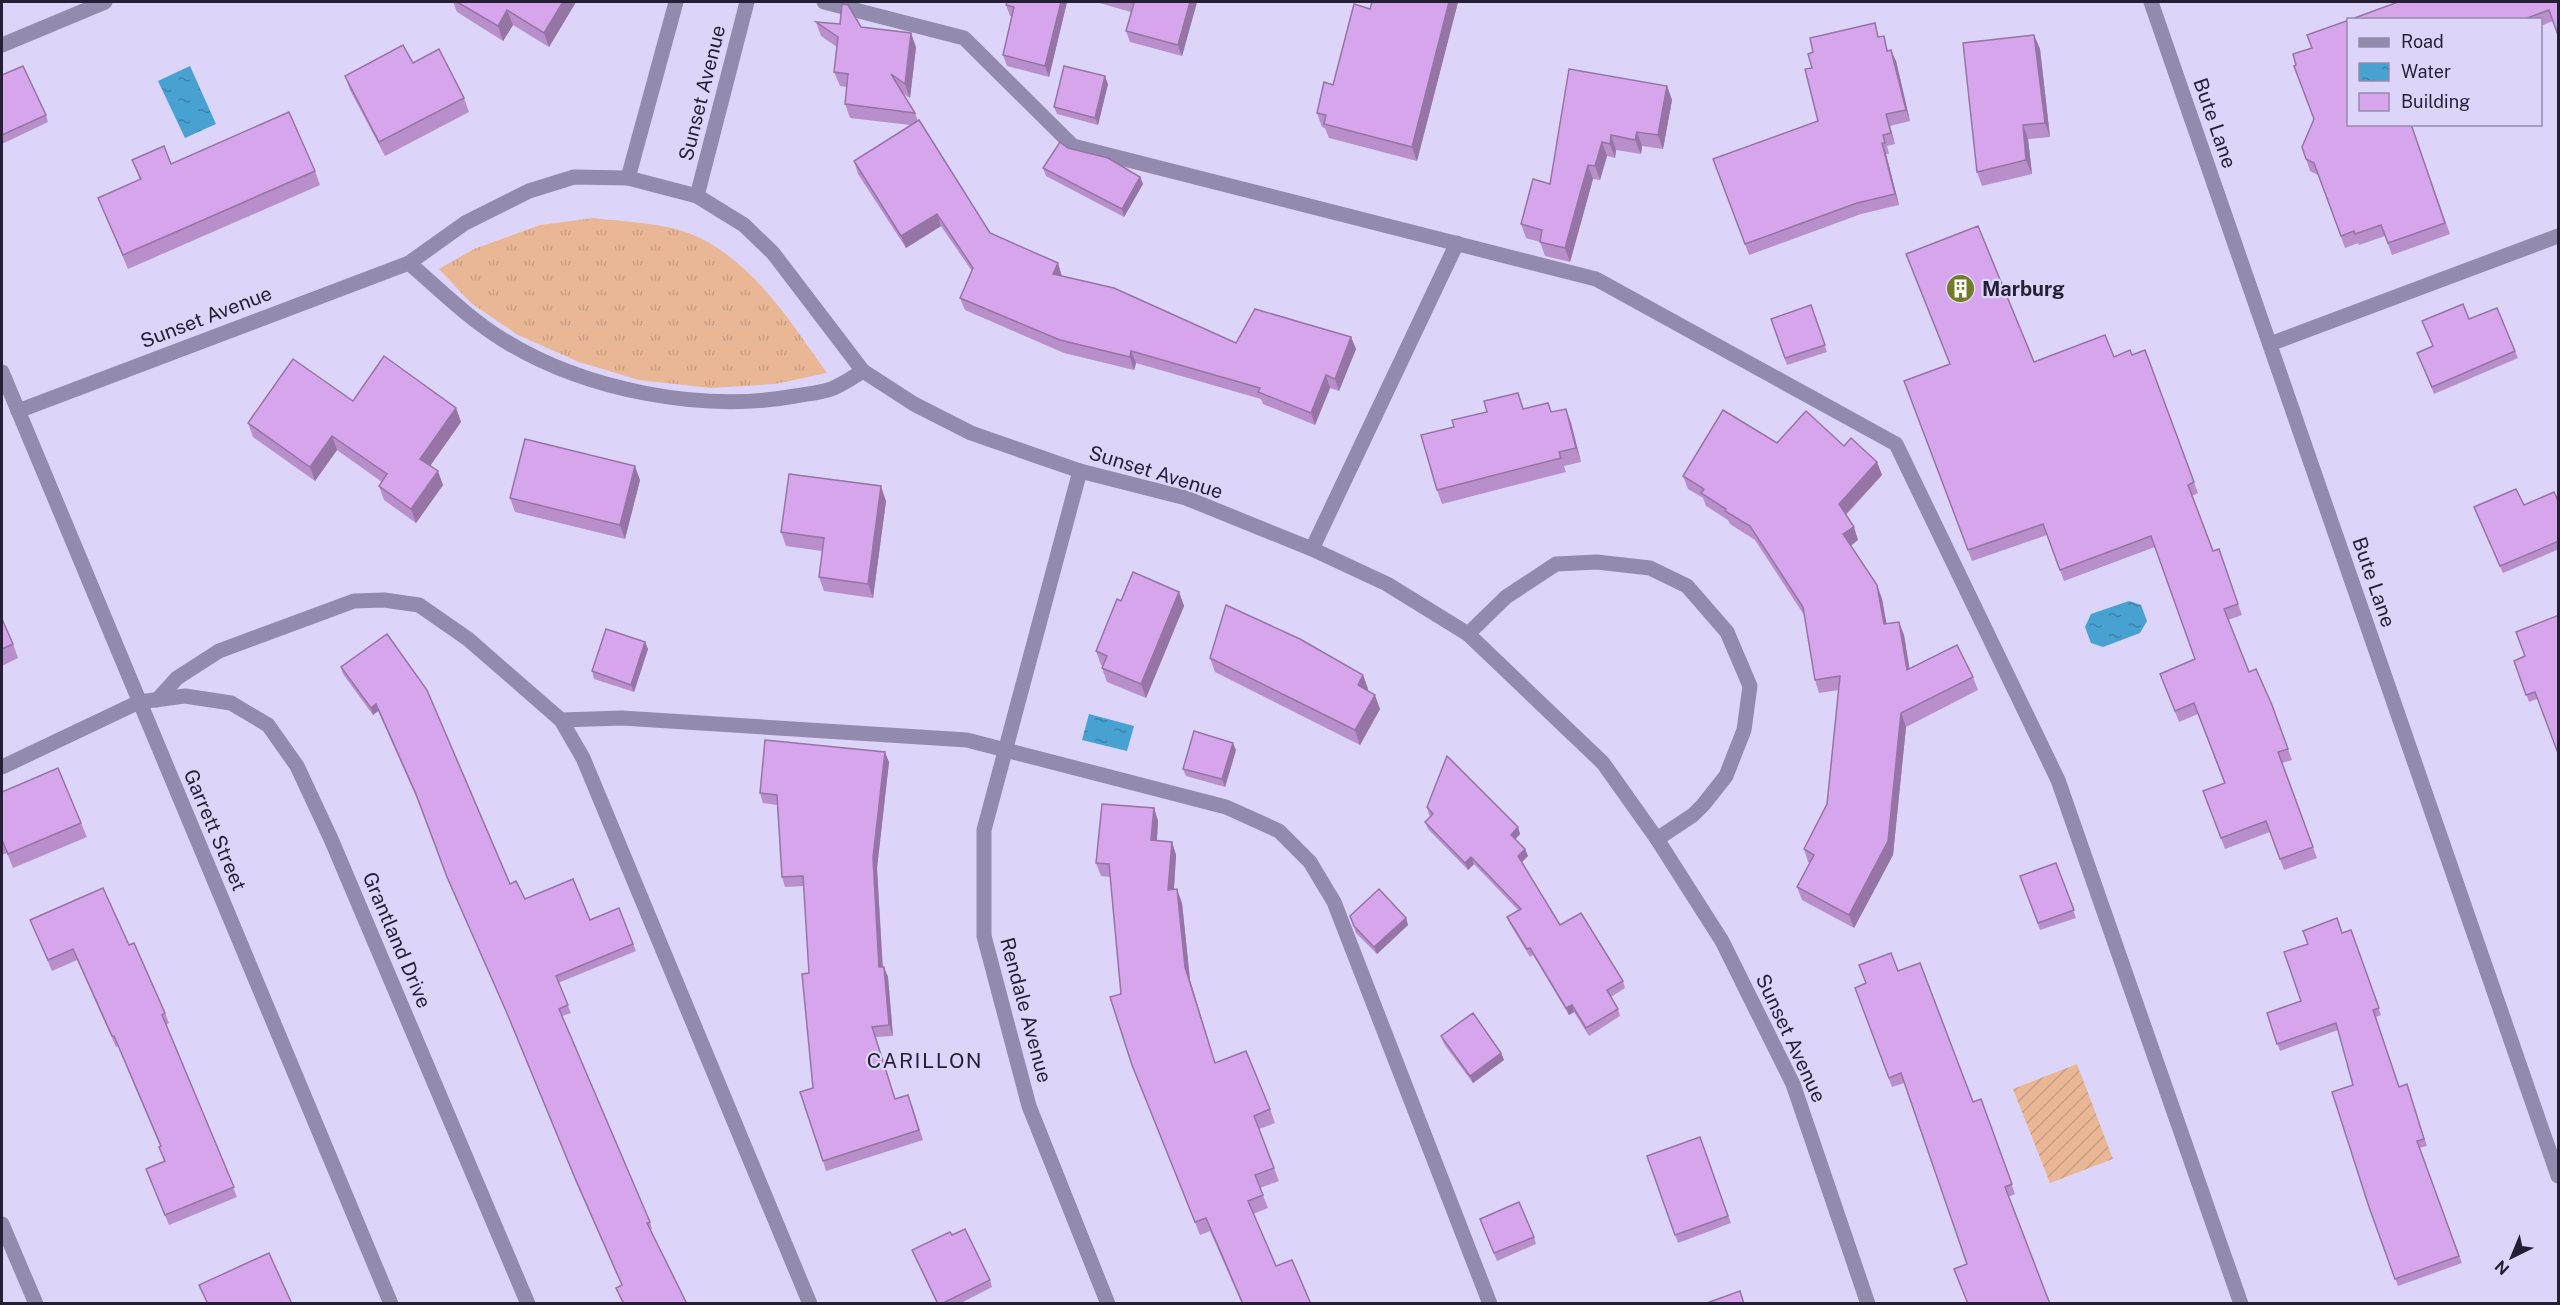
<svg xmlns="http://www.w3.org/2000/svg" width="2560" height="1305" font-family="'Public Sans',sans-serif">
	<style>
		.grass { fill: url(#grass-tufts) }
		.garden { fill: url(#garden-furrows) }
		.water { fill: url(#water-ripples) }
		.lines { fill: none; stroke-linecap: round; stroke-linejoin: round }
		.service { stroke: #938bad; stroke-width: 15 }
		.minor { stroke: #938bad; stroke-width: 15 }
		.wall { fill: #b88ecb }
		.shaded-wall { fill: #9674a5 }
		.building { fill: #d6a5ec; stroke: #9674a5; stroke-width: 1.5 }
		.labels { text-anchor: middle; dominant-baseline: central; stroke-width: 4.5; stroke-linejoin: round; paint-order: stroke }
		.street-label { font-size: 20px; fill: #251f35; stroke: #ddd5f9 }
		.poi-label { font-size: 20px; font-weight: bold; fill: #251f35; stroke: #ddd5f9; text-anchor: start }
		.neighbourhood-label { font-size: 21px; letter-spacing: 1.5px; fill: #251f35; stroke: #ddd5f9 }
	</style>
	<defs>
		<pattern id="grass-tufts" width="24" height="20" patternUnits="userSpaceOnUse" patternTransform="scale(1.5)"><rect width="24" height="20" fill="#e9b795"/><path d="M3 7l-1-3M5 7V3M7 7l1-3M15 17l-1-3M17 17v-4M19 17l1-3" fill="none" stroke="#c89d81"/></pattern>
		<pattern id="garden-furrows" width="10" height="10" patternUnits="userSpaceOnUse" patternTransform="scale(1.5)"><rect width="10" height="10" fill="#e9b795"/><path d="M-1 1l2-2M0 10L10 0M9 11l2-2" fill="none" stroke="#c89d81"/></pattern>
		<pattern id="water-ripples" width="26" height="14" patternUnits="userSpaceOnUse" patternTransform="scale(1.5)"><rect width="26" height="14" fill="#47a1d1"/><path d="M2 4q2-2 4 0t4 0M15 11q2-2 4 0t4 0" fill="none" stroke="#3b83aa"/></pattern>
	</defs>
	<rect width="100%" height="100%" fill="#ddd5f9"/>
	<path class="grass" d="M594,218c32,4 79,5 108,21 55,28 90,85 125,134l-52,11 -64,4 -72,-8 -60,-18 -61,-27 -47,-32 -32,-34 35,-20 66,-24z"/>
	<polygon class="garden" points="2077,1064 2113,1159 2050,1183 2013,1089"/>
	<g class="water">
		<polygon points="190,66 216,124 185,138 158,81"/>
		<polygon points="2129,601 2141,605 2147,621 2140,633 2103,647 2091,643 2085,627 2091,614"/>
		<polygon points="1089,714 1134,726 1127,751 1082,740"/>
	</g>
	<g class="lines">
		<g class="service">
			<polyline points="824,2 964,38 1073,146 1596,279 1896,444 2058,780 2241,1304"/>
			<polyline points="2,45 105,2"/>
			<polyline points="2270,344 2558,236"/>
			<polyline points="1312,549 1457,243"/>
			<polyline points="157,700 177,678 219,651 354,601 384,600 419,605 468,639 561,720 583,758 810,1304"/>
			<polyline points="561,720 622,718 967,740 1226,807 1279,831 1310,862 1334,902 1490,1304"/>
			<polyline points="2,1224 36,1304"/>
		</g>
		<g class="minor">
			<polyline points="2151,2 2558,1176"/>
			<polyline points="628,178 676,2"/>
			<polyline points="697,196 747,2"/>
			<path d="M409,263c31,27 60,56 96,78 80,49 197,72 290,55 11,-2 25,-3 36,-7 11,-4 22,-12 32,-18"/>
			<polyline points="2,372 391,1304"/>
			<polyline points="18,411 409,263 465,223 529,191 574,177 628,178 697,196 744,225 773,253 863,371 914,404 971,433 1080,471 1186,498 1312,549 1387,584 1468,634 1603,763 1657,839 1722,941 1793,1084 1868,1304"/>
			<polyline points="1080,471 984,830 984,936 1029,1106 1108,1304"/>
			<polyline points="1468,634 1506,597 1556,564 1597,562 1650,568 1687,586 1727,632 1750,686 1744,730 1726,776 1703,805 1693,815 1657,839"/>
			<polyline points="2,767 139,702 185,696 231,703 268,725 297,766 331,839 528,1304"/>
		</g>
	</g>
	<g class="wall">
		<polygon points="453,2 576,2 549,47 513,25 503,41 457,12"/>
		<polygon points="1007,2 1067,2 1049,77 1007,66 1003,55 1012,16 1010,16 1006,5"/>
		<polygon points="1096,2 1197,2 1182,56 1130,42 1126,31 1131,12"/>
		<polygon points="1458,2 1417,161 1329,138 1325,128 1322,127 1317,113 1333,85 1370,9"/>
		<polygon points="2559,2 2553,21 2541,26 2541,20 2349,20"/>
		<polygon points="816,22 861,27 916,47 910,98 902,93 915,113 918,121 990,233 1062,276 1236,343 1351,337 1356,349 1339,391 1330,388 1315,425 1263,404 1261,399 1136,363 1134,370 1064,353 965,310 960,298 972,271 941,226 906,248 858,174 854,161 910,125 850,118 845,104 847,87 840,86 834,72 837,47 821,36"/>
		<polygon points="2034,35 2040,49 2050,137 2028,139 2032,174 1982,186 1977,172"/>
		<polygon points="1879,37 1896,61 1910,121 1890,126 1895,144 1887,146 1889,154 1886,154 1899,205 1861,214 1749,255 1713,159 1818,121 1812,68 1813,52"/>
		<polygon points="2312,48 2411,124 2450,234 2392,255 2385,236 2359,245 2358,243 2345,248 2318,175 2310,171 2302,147 2314,120 2296,65"/>
		<polygon points="413,63 464,98 469,112 385,156 350,90 345,76"/>
		<polygon points="2,75 46,115 48,122 2,144"/>
		<polygon points="1108,84 1098,125 1057,114 1054,107"/>
		<polygon points="1667,86 1672,100 1663,149 1642,146 1641,154 1616,150 1615,158 1607,156 1600,180 1593,179 1570,262 1545,256 1540,242 1526,238 1521,224 1550,184"/>
		<polygon points="1068,148 1140,177 1143,184 1124,217 1046,176 1043,168"/>
		<polygon points="132,160 171,164 315,171 320,185 128,269 98,198 140,180"/>
		<polygon points="1811,305 1827,352 1787,365 1771,319"/>
		<polygon points="2433,346 2515,351 2518,358 2434,394 2420,360"/>
		<polygon points="2145,350 2198,493 2192,496 2213,551 2219,549 2242,615 2228,620 2249,672 2272,705 2292,760 2282,763 2317,858 2284,870 2270,832 2225,849 2203,791 2224,783 2198,714 2179,722 2160,674 2195,659 2155,547 2064,581 2047,535 1972,561 1904,381 2034,362 2132,355"/>
		<polygon points="353,401 456,408 461,422 430,466 443,485 416,523 384,500 379,486 382,482 337,450 315,481 253,437 248,423"/>
		<polygon points="1548,403 1551,412 1566,409 1571,423 1581,462 1564,466 1566,472 1442,504 1437,490 1524,409"/>
		<polygon points="1777,443 1844,446 1877,462 1882,475 1846,515 1858,540 1851,546 1877,585 1882,599 1886,624 1904,635 1909,669 1973,677 1978,690 1906,727 1893,855 1854,928 1802,900 1797,887 1810,863 1808,862 1804,849 1827,804 1839,690 1819,693 1815,680 1804,615 1755,540 1730,524 1728,520 1706,506 1703,498 1688,489 1683,476"/>
		<polygon points="640,480 625,539 515,512 510,498"/>
		<polygon points="886,501 873,598 824,591 819,577 822,551 786,546 781,532"/>
		<polygon points="2559,503 2559,549 2503,573 2474,507"/>
		<polygon points="1179,592 1184,606 1146,698 1107,682 1102,668 1103,666 1101,665 1096,651 1121,601"/>
		<polygon points="2559,615 2537,699 2529,702 2514,661 2525,656"/>
		<polygon points="2,619 13,644 18,658 2,666"/>
		<polygon points="387,634 510,884 525,899 590,920 619,908 636,951 558,983 571,1013 562,1016 650,1222 652,1229 650,1230 687,1304 623,1304 619,1295 616,1288 622,1285 577,1185 509,1018 450,885 418,801 378,711 373,715 343,674 341,667"/>
		<polygon points="645,642 648,649 634,692 594,679 592,671"/>
		<polygon points="1210,658 1363,675 1368,689 1368,691 1380,709 1360,745 1215,672"/>
		<polygon points="1236,750 1225,787 1186,776 1183,769"/>
		<polygon points="889,762 877,868 883,967 888,977 893,1036 876,1037 895,1099 912,1105 923,1140 826,1171 823,1161 813,1088 809,973 804,886 785,887 782,877 777,805 763,803 760,793"/>
		<polygon points="2,792 81,823 87,837 13,868 7,853 2,855"/>
		<polygon points="1427,807 1518,827 1520,834 1515,839 1525,849 1528,856 1522,862 1560,925 1623,981 1625,988 1611,997 1618,1009 1620,1016 1589,1036 1574,1012 1569,1015 1533,955 1530,957 1510,924 1507,917 1518,910 1474,864 1468,870 1428,829 1425,822 1431,816 1429,815"/>
		<polygon points="1154,808 1158,821 1157,841 1172,842 1176,855 1174,890 1182,903 1190,980 1215,1063 1270,1109 1275,1123 1259,1129 1279,1181 1260,1188 1268,1208 1253,1214 1276,1266 1311,1304 1242,1304 1210,1231 1200,1235 1132,1065 1121,994 1110,877 1101,876 1096,863"/>
		<polygon points="2056,863 2076,918 2040,930 2020,876"/>
		<polygon points="1350,916 1406,918 1408,925 1377,954 1356,933"/>
		<polygon points="30,920 129,945 165,1013 169,1023 166,1025 237,1197 169,1225 150,1179 164,1161 159,1147 160,1146 118,1046 116,1047 77,960 52,971"/>
		<polygon points="2351,930 2381,1015 2376,1017 2399,1087 2407,1084 2427,1146 2419,1148 2462,1263 2398,1286 2369,1207 2353,1085 2338,1030 2280,1051 2267,1013 2301,1001 2342,933"/>
		<polygon points="1898,971 1973,1102 1981,1099 2015,1194 2008,1197 1967,1264 1904,1083 1892,1087 1855,988"/>
		<polygon points="1441,1036 1501,1053 1504,1060 1473,1083 1444,1044"/>
		<polygon points="1700,1137 1731,1223 1678,1243 1647,1156"/>
		<polygon points="1480,1219 1534,1237 1536,1244 1497,1261"/>
		<polygon points="952,1235 990,1280 992,1287 959,1304 937,1304 912,1250"/>
	</g>
	<g class="shaded-wall">
		<polygon points="563,2 576,2 549,47 544,33"/>
		<polygon points="1061,2 1067,2 1049,77 1045,66"/>
		<polygon points="1190,2 1197,2 1182,56 1178,45"/>
		<polygon points="1449,2 1458,2 1417,161 1412,147"/>
		<polygon points="507,10 513,25 503,41 498,26"/>
		<polygon points="911,33 916,47 910,98 905,84"/>
		<polygon points="2034,35 2040,49 2050,137 2045,123"/>
		<polygon points="1891,50 1896,61 1910,121 1906,110"/>
		<polygon points="1105,76 1108,84 1098,125 1095,118"/>
		<polygon points="1667,86 1672,100 1663,149 1658,135"/>
		<polygon points="1886,114 1890,126 1895,144 1891,133"/>
		<polygon points="2023,125 2028,139 2032,174 2026,160"/>
		<polygon points="1637,132 1642,146 1641,154 1635,140"/>
		<polygon points="1611,135 1616,150 1615,158 1610,144"/>
		<polygon points="1602,142 1607,156 1600,180 1595,166"/>
		<polygon points="1882,143 1886,154 1899,205 1895,194"/>
		<polygon points="1588,165 1593,179 1570,262 1565,248"/>
		<polygon points="1140,177 1143,184 1124,217 1122,209"/>
		<polygon points="937,214 941,226 906,248 901,236"/>
		<polygon points="1058,263 1062,276 1058,287 1053,274"/>
		<polygon points="1351,337 1356,349 1339,391 1335,379"/>
		<polygon points="1131,351 1136,363 1134,370 1130,357"/>
		<polygon points="1326,375 1330,388 1315,425 1311,413"/>
		<polygon points="456,408 461,422 425,473 420,459"/>
		<polygon points="1566,409 1571,423 1581,462 1576,448"/>
		<polygon points="332,436 337,450 315,481 310,467"/>
		<polygon points="1877,462 1882,475 1843,517 1839,504"/>
		<polygon points="635,466 640,480 625,539 620,525"/>
		<polygon points="438,471 443,485 416,523 411,509"/>
		<polygon points="881,486 886,501 873,598 868,584"/>
		<polygon points="1854,527 1858,540 1848,547 1843,534"/>
		<polygon points="1877,585 1882,599 1889,637 1884,624"/>
		<polygon points="1179,592 1184,606 1146,698 1141,684"/>
		<polygon points="1899,622 1904,635 1912,683 1907,670"/>
		<polygon points="645,642 648,649 634,692 631,685"/>
		<polygon points="1363,675 1368,689 1363,700 1358,685"/>
		<polygon points="1375,695 1380,709 1360,745 1355,730"/>
		<polygon points="376,704 378,711 373,715 371,708"/>
		<polygon points="1901,713 1906,727 1893,855 1854,928 1849,915"/>
		<polygon points="1233,743 1236,750 1225,787 1222,779"/>
		<polygon points="885,752 889,762 877,868 883,977 879,967 873,858"/>
		<polygon points="1154,808 1158,821 1156,853 1151,840"/>
		<polygon points="1518,827 1520,834 1513,842 1511,835"/>
		<polygon points="1172,842 1176,855 1173,903 1168,890"/>
		<polygon points="1525,849 1528,856 1521,863 1518,856"/>
		<polygon points="1471,857 1474,864 1468,870 1465,863"/>
		<polygon points="1177,889 1182,903 1190,980 1219,1077 1185,967"/>
		<polygon points="1406,918 1408,925 1377,954 1374,947"/>
		<polygon points="884,967 888,977 893,1036 889,1025"/>
		<polygon points="1572,1005 1574,1012 1569,1015 1566,1008"/>
		<polygon points="1501,1053 1504,1060 1473,1083 1470,1076"/>
	</g>
	<g class="building">
		<polygon points="457,2 563,2 544,33 507,10 498,26"/>
		<polygon points="1007,2 1061,2 1045,66 1003,55 1014,7 1006,5"/>
		<polygon points="1130,2 1190,2 1178,45 1126,31 1134,3"/>
		<polygon points="1372,2 1449,2 1412,147 1324,124 1326,115 1317,113 1324,82 1333,85 1354,4 1370,9"/>
		<polygon points="2398,2 2559,2 2559,38 2549,10 2522,20 2349,20"/>
		<polygon points="842,4 848,5 861,27 911,33 905,84 891,74 915,113 845,104 848,74 834,72 838,37 816,22 840,24"/>
		<polygon points="2349,20 2349,124 2411,124 2445,223 2388,243 2381,225 2355,234 2354,231 2341,236 2314,163 2306,159 2302,147 2314,119 2294,66 2296,65 2293,54 2312,48 2307,35"/>
		<polygon points="1875,23 1878,37 1884,36 1887,51 1891,50 1906,110 1886,114 1891,133 1883,135 1885,143 1882,143 1895,194 1857,203 1745,244 1713,159 1818,121 1805,69 1812,68 1808,54 1813,52 1810,38"/>
		<polygon points="2034,35 2045,123 2023,125 2026,160 1977,172 1963,43"/>
		<polygon points="403,45 413,63 439,49 464,98 379,142 345,76"/>
		<polygon points="23,66 46,115 2,135 2,75"/>
		<polygon points="1064,66 1105,76 1095,118 1054,107"/>
		<polygon points="1569,69 1667,86 1658,135 1637,132 1635,140 1611,135 1610,144 1602,142 1595,166 1588,165 1565,248 1540,242 1542,230 1521,224 1533,179 1550,184"/>
		<polygon points="289,112 315,171 123,255 98,198 141,179 132,160 164,146 171,164"/>
		<polygon points="919,120 990,233 1058,263 1053,274 1114,288 1236,343 1255,309 1351,337 1335,379 1326,375 1311,413 1258,392 1260,388 1131,351 1130,357 1060,340 960,298 973,268 937,214 901,236 854,161"/>
		<polygon points="1060,142 1068,148 1108,158 1140,177 1122,209 1043,168"/>
		<polygon points="1978,226 2034,362 2105,335 2114,357 2130,350 2132,355 2145,350 2194,482 2188,485 2213,551 2219,549 2238,604 2224,609 2249,672 2256,669 2272,705 2288,749 2278,752 2313,847 2280,859 2266,821 2221,838 2203,791 2225,783 2194,703 2175,711 2160,674 2195,659 2151,536 2060,570 2043,524 1968,550 1904,381 1950,364 1906,254"/>
		<polygon points="2463,304 2469,319 2497,308 2515,351 2432,387 2417,353 2433,346 2422,321"/>
		<polygon points="1811,305 1825,345 1785,358 1771,319"/>
		<polygon points="384,356 456,408 420,459 438,471 411,509 379,486 387,474 332,436 310,467 248,423 293,359 353,401"/>
		<polygon points="1518,393 1523,409 1548,403 1551,412 1566,409 1576,448 1559,452 1561,458 1437,490 1421,435 1454,427 1452,420 1487,412 1484,401"/>
		<polygon points="1723,410 1777,443 1806,411 1844,446 1851,438 1877,462 1839,504 1854,527 1843,534 1877,585 1884,624 1899,622 1907,670 1957,645 1973,677 1901,713 1888,841 1849,915 1797,887 1814,855 1804,849 1827,804 1840,676 1815,680 1803,607 1750,526 1725,511 1726,509 1701,493 1704,489 1683,476"/>
		<polygon points="525,439 635,466 620,525 510,498"/>
		<polygon points="789,474 881,486 868,584 819,577 824,538 781,532"/>
		<polygon points="2516,489 2524,505 2554,492 2559,503 2559,541 2500,566 2474,507"/>
		<polygon points="1133,572 1179,592 1141,684 1102,668 1107,656 1096,651 1117,599 1121,601"/>
		<polygon points="1226,605 1300,639 1363,675 1358,685 1375,695 1355,730 1210,658"/>
		<polygon points="2559,615 2559,756 2535,692 2526,695 2514,661 2525,656 2516,632"/>
		<polygon points="2,619 13,644 2,649"/>
		<polygon points="606,629 645,642 631,685 592,671"/>
		<polygon points="387,634 427,690 510,884 516,881 525,899 573,879 590,920 619,908 633,944 556,976 568,1005 559,1009 650,1222 647,1223 687,1304 624,1304 616,1288 622,1285 575,1178 506,1011 447,877 416,794 376,704 371,708 341,667"/>
		<polygon points="1194,731 1233,743 1222,779 1183,769"/>
		<polygon points="765,740 885,752 873,858 879,967 884,967 889,1025 872,1027 895,1099 908,1095 919,1130 823,1161 800,1092 813,1088 802,974 809,973 803,876 782,877 777,795 760,793"/>
		<polygon points="1447,756 1518,827 1511,835 1525,849 1518,856 1560,925 1581,913 1623,981 1607,990 1618,1009 1586,1028 1572,1005 1566,1008 1530,948 1527,949 1507,917 1521,909 1471,857 1465,863 1425,822 1433,814 1427,807"/>
		<polygon points="58,768 81,823 8,854 2,840 2,792"/>
		<polygon points="1102,804 1154,808 1151,840 1172,842 1168,890 1177,889 1185,967 1215,1063 1246,1051 1270,1109 1254,1116 1274,1168 1255,1175 1263,1195 1248,1201 1276,1266 1292,1260 1311,1304 1243,1304 1206,1218 1195,1222 1132,1065 1110,997 1121,994 1109,864 1096,863"/>
		<polygon points="2056,863 2074,910 2038,923 2020,876"/>
		<polygon points="103,888 129,945 134,943 165,1013 162,1015 234,1187 165,1215 146,1169 165,1161 159,1147 161,1146 114,1036 112,1036 73,949 48,960 30,920"/>
		<polygon points="1379,889 1406,918 1374,947 1354,926 1350,916"/>
		<polygon points="2337,918 2342,933 2351,930 2379,1008 2373,1010 2399,1087 2407,1084 2424,1139 2417,1141 2459,1256 2395,1279 2369,1207 2332,1092 2353,1085 2336,1023 2277,1044 2267,1013 2301,1001 2284,952 2308,944 2303,931"/>
		<polygon points="1891,953 1898,971 1920,963 1973,1102 1981,1099 2012,1184 2005,1187 2050,1304 1968,1304 1954,1269 1967,1264 1901,1073 1889,1078 1855,988 1866,983 1859,965"/>
		<polygon points="1473,1013 1501,1053 1470,1076 1441,1036"/>
		<polygon points="1700,1137 1728,1216 1675,1235 1647,1156"/>
		<polygon points="1519,1202 1534,1237 1494,1253 1480,1219"/>
		<polygon points="965,1229 990,1280 941,1304 938,1304 912,1250 950,1232 952,1235"/>
		<polygon points="269,1253 292,1304 208,1304 199,1285"/>
		<polygon points="1740,1291 1744,1304 1704,1304"/>
	</g>
	<defs>
		<symbol id="building-disc" viewBox="-11 -11 22 22"><circle r="9.5" fill="#727b26" stroke="#ddd5f9"/><path d="M-4-6H4V6H1V3H-1V6H-4ZM-2.5-4.3h1.7v1.8h-1.7ZM.8-4.3h1.7v1.8H.8ZM-2.5-1h1.7V.8h-1.7ZM.8-1h1.7V.8H.8Z" fill="#fff"/></symbol>
	</defs>
	<g fill-rule="evenodd">
		<use href="#building-disc" x="1944" y="272" width="33" height="33"/>
	</g>
	<g class="labels">
		<g class="street-label">
			<text transform="translate(702 93) rotate(-76)">Sunset Avenue</text>
			<text transform="translate(2215 123) rotate(71)">Bute Lane</text>
			<text transform="translate(206 317) rotate(-21)">Sunset Avenue</text>
			<text transform="translate(1156 472) rotate(17)">Sunset Avenue</text>
			<text transform="translate(2374 582) rotate(71)">Bute Lane</text>
			<text transform="translate(215 830) rotate(67)">Garrett Street</text>
			<text transform="translate(397 940) rotate(67)">Grantland Drive</text>
			<text transform="translate(1026 1010) rotate(75)">Rendale Avenue</text>
			<text transform="translate(1791 1038) rotate(65)">Sunset Avenue</text>
		</g>
		<g class="poi-label">
			<text x="1982" y="289">Marburg</text>
		</g>
		<g class="neighbourhood-label">
			<text x="925" y="1060">CARILLON</text>
		</g>
	</g>
	<rect width="2560" height="1305" fill="none" stroke="#251f35" stroke-width="6"/>
	<rect x="2347" y="18" width="195" height="108" fill="#ddd5f9" stroke="#938cab" stroke-width="1.5"/>
	<rect x="2359" y="38" width="30" height="9" fill="#938bad" stroke="#938cab" stroke-width="1.5"/>
	<text x="2401" y="48" font-size="18" fill="#251f35">Road</text>
	<rect x="2359" y="63" width="30" height="18" fill="url(#water-ripples)" stroke="#938cab" stroke-width="1.5"/>
	<text x="2401" y="78" font-size="18" fill="#251f35">Water</text>
	<rect x="2359" y="93" width="30" height="18" fill="#d6a5ec" stroke="#938cab" stroke-width="1.5"/>
	<text x="2401" y="108" font-size="18" fill="#251f35">Building</text>
	<g transform="translate(2512 1257) rotate(223)" stroke="#ddd5f9" stroke-width="4.5" paint-order="stroke">
	<path d="M0-4.5L10 22L0 15L-10 22Z" fill="#251f35"/>
	<text y="-9" font-size="16" font-weight="bold" text-anchor="middle" fill="#251f35">N</text>
	</g>
</svg>
